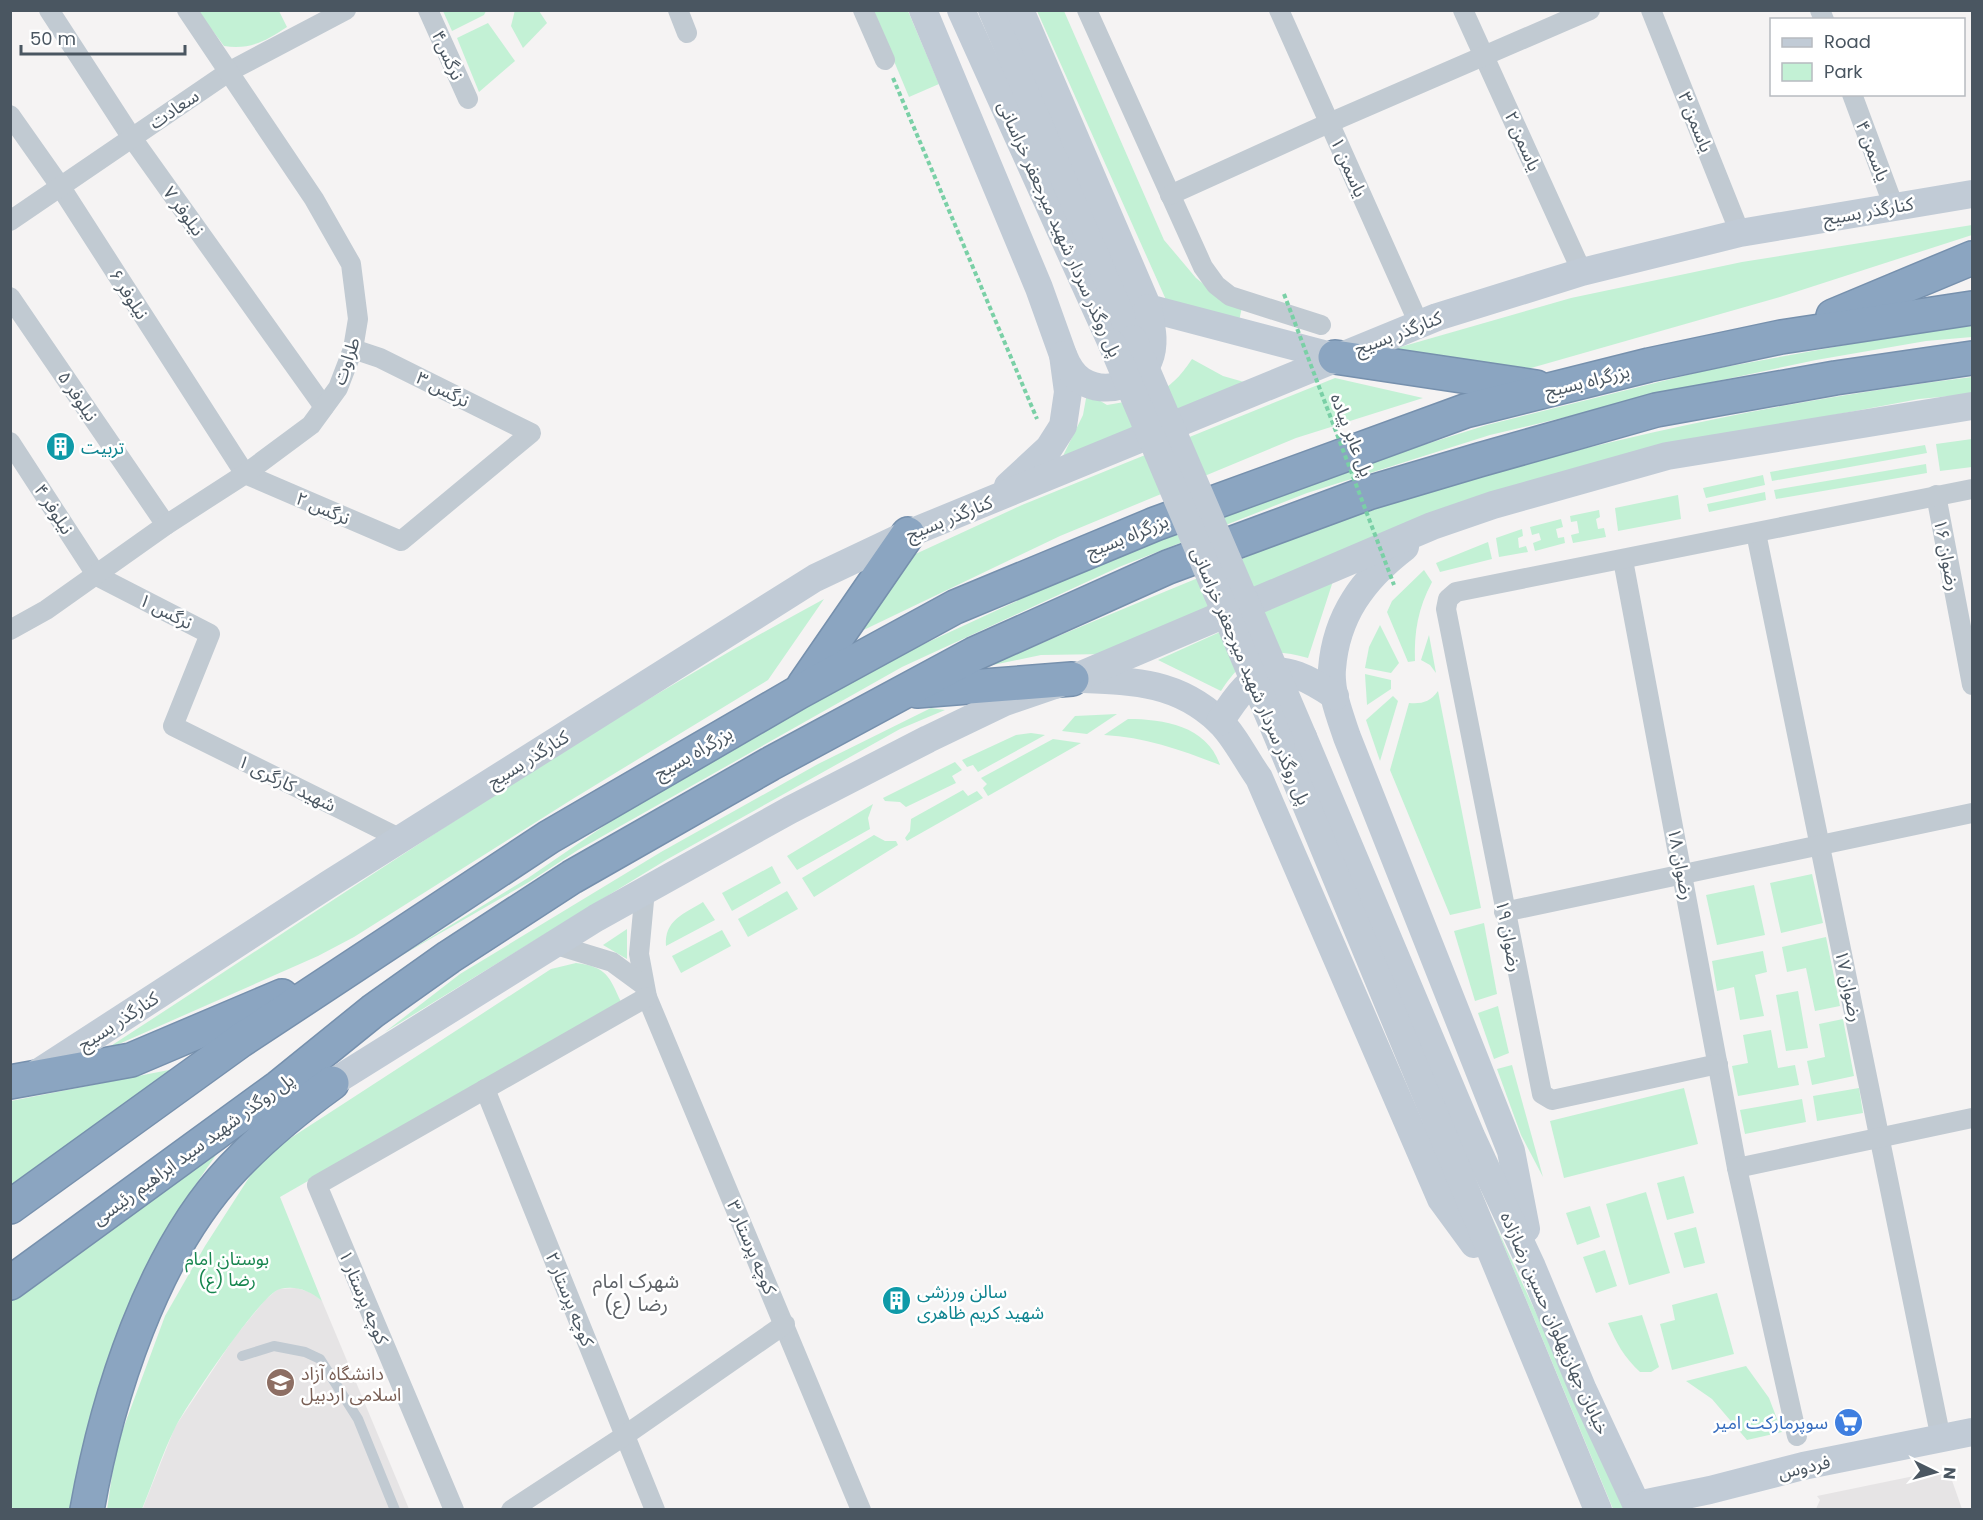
<svg xmlns="http://www.w3.org/2000/svg" width="1983" height="1520" font-family="Poppins,'Noto Sans Arabic',sans-serif">
	<style>
		.education { fill: #e6e4e5 }
		.green { fill: #c3f1d5 }
		.lines { fill: none; stroke-linecap: round; stroke-linejoin: round }
		.highway-casing { stroke: #7690ad; stroke-width: 36 }
		.path { stroke: #7ad0a6; stroke-width: 4; stroke-dasharray: 4.5 3; stroke-linecap: butt }
		.lane { stroke: #c1cad2; stroke-width: 10 }
		.street { stroke: #c1cad2; stroke-width: 20 }
		.secondary { stroke: #c1cbd6; stroke-width: 28 }
		.highway { stroke: #8ba5c1; stroke-width: 33 }
		.path-bridge { stroke: #7ad0a6; stroke-width: 4; stroke-dasharray: 4.5 3; stroke-linecap: butt }
		.secondary-bridge { stroke: #c1cbd6; stroke-width: 28 }
		.labels { text-anchor: middle; dominant-baseline: central; stroke-width: 5; stroke-linejoin: round; paint-order: stroke }
		.street-label { font-size: 18px; fill: #4a5661; stroke: #fff }
		.culture-label { font-size: 18px; fill: #0d838f; stroke: #fff; text-anchor: start }
		.park-label { font-size: 18px; fill: #17864f; stroke: #fff }
		.education-label { font-size: 18px; fill: #785e54; stroke: #fff; text-anchor: start }
		.shop-label { font-size: 18px; fill: #366cbe; stroke: #fff; text-anchor: end }
		.neighbourhood-label { font-size: 20px; fill: #5f6368; stroke: #fff }
	</style>
	<rect width="100%" height="100%" fill="#f5f3f3"/>
	<g class="education">
		<polygon points="297,1288 312,1293 322,1301 409,1509 142,1510 175,1427 234,1338 265,1300 278,1289"/>
		<polygon points="1948,1469 1962,1509 1816,1509 1820,1500 1817,1496"/>
	</g>
	<g class="green">
		<polygon points="515,10 539,11 547,23 523,48 511,26"/>
		<path d="M198,11h81l8,16c-21,14 -37,23 -63,19z"/>
		<polygon points="443,11 486,11 484,15 452,31"/>
		<polygon points="873,11 908,11 939,84 909,97"/>
		<polygon points="1037,11 1064,11 1164,240 1196,278 1211,290 1242,307 1238,326 1167,302"/>
		<polygon points="488,23 515,61 479,92 457,38"/>
		<polygon points="1972,225 1972,235 1780,297 1517,372 1376,354 1571,298 1742,262"/>
		<polygon points="1972,326 1972,337 1926,341 1816,360 1708,383 1490,435 1307,493 1119,567 902,667 578,850 529,882 392,961 528,878 652,793 898,656 1114,556 1302,483 1487,425 1703,371 1923,331"/>
		<path d="M1192,359l31,17 28,8 -190,76 22,-45 4,-22 20,12c41,-7 61,-9 85,-46z"/>
		<path d="M1972,377v17l-53,5 -240,45 -571,210 -67,1 -53,11c70,-30 140,-59 210,-88 35,-15 70,-31 105,-44 215,-78 443,-129 669,-157z"/>
		<polygon points="1335,378 1423,398 1296,438 1060,536 849,637 909,557 1022,505"/>
		<polygon points="1972,439 1972,467 1940,471 1936,444"/>
		<polygon points="1925,445 1927,453 1772,481 1770,472"/>
		<polygon points="1926,464 1927,473 1776,499 1774,490"/>
		<polygon points="1763,475 1765,485 1706,498 1703,488"/>
		<polygon points="1765,492 1766,500 1709,512 1707,504"/>
		<polygon points="1678,495 1681,519 1618,531 1615,508"/>
		<polygon points="1599,510 1600,517 1596,519 1598,529 1604,528 1606,537 1573,543 1571,535 1579,533 1577,521 1571,522 1570,516"/>
		<polygon points="1561,519 1563,527 1556,529 1558,538 1564,537 1565,543 1535,551 1533,543 1541,540 1539,533 1532,535 1530,527"/>
		<polygon points="1522,529 1523,536 1518,538 1519,548 1526,546 1528,552 1499,557 1496,538"/>
		<polygon points="1488,542 1492,559 1440,572 1436,563"/>
		<path d="M1424,570l8,12c-14,26 -18,50 -17,79l-7,1 -21,-50 5,-11z"/>
		<path d="M1333,581l-25,77c-43,-12 -63,-4 -87,33l-63,-31z"/>
		<path d="M824,599l-56,81 -197,120 -217,137 -36,19 -215,95c238,-154 471,-317 721,-452z"/>
		<polygon points="1380,625 1399,663 1391,673 1365,668 1369,647"/>
		<polygon points="1429,635 1436,673 1430,665 1421,660"/>
		<polygon points="1365,674 1391,680 1391,689 1367,705"/>
		<path d="M1438,691l43,217 -31,7 -60,-145 19,-67c13,1 21,-1 29,-12z"/>
		<polygon points="1393,696 1398,701 1380,761 1366,720"/>
		<polygon points="931,708 945,710 900,729 666,860 385,1032 460,974 661,852 818,764"/>
		<polygon points="1117,714 1087,734 1062,731 1075,716"/>
		<path d="M1128,719c36,0 79,7 92,46 -39,-15 -75,-28 -116,-30z"/>
		<polygon points="1031,733 1045,735 978,772 973,765 967,767 962,760 1016,735"/>
		<polygon points="1053,739 1081,743 988,796 983,788 987,784 981,778"/>
		<polygon points="955,762 962,770 952,776 956,783 906,807 900,802 885,801 883,798"/>
		<polygon points="963,790 968,796 977,791 983,798 907,841 905,838 910,831 911,819"/>
		<polygon points="873,804 868,818 870,829 797,870 787,856"/>
		<polygon points="874,835 885,841 896,841 898,845 814,897 802,878"/>
		<polygon points="772,866 781,883 732,911 722,893"/>
		<polygon points="1812,874 1823,923 1781,933 1770,883"/>
		<polygon points="1754,885 1765,935 1717,945 1706,895"/>
		<polygon points="787,891 798,909 748,937 738,919"/>
		<path d="M703,902l12,18 -49,26c-2,-26 18,-32 37,-44z"/>
		<polygon points="1484,923 1497,994 1475,1001 1454,931"/>
		<polygon points="627,929 627,959 603,945"/>
		<polygon points="722,930 731,946 681,973 672,956"/>
		<polygon points="1826,937 1840,1006 1815,1011 1806,968 1787,972 1782,947"/>
		<polygon points="1763,951 1767,972 1755,975 1764,1016 1740,1020 1734,987 1717,991 1712,961"/>
		<path d="M576,963c31,4 33,13 45,39l-341,195 42,104c-12,-10 -26,-16 -42,-12 -19,4 -94,117 -105,139 -13,26 -22,55 -33,81l-35,1 9,-62 49,-132 40,-70 58,-90 288,-187z"/>
		<polygon points="1798,991 1808,1048 1786,1051 1776,995"/>
		<polygon points="1498,1006 1509,1053 1494,1059 1478,1013"/>
		<polygon points="1843,1019 1854,1076 1812,1085 1807,1061 1825,1057 1819,1024"/>
		<polygon points="1771,1030 1778,1068 1795,1065 1799,1085 1738,1096 1732,1066 1748,1063 1743,1035"/>
		<polygon points="1512,1065 1543,1177 1521,1135 1497,1069"/>
		<polygon points="179,1068 11,1189 11,1101"/>
		<polygon points="1684,1088 1698,1144 1564,1178 1550,1121"/>
		<polygon points="1859,1088 1863,1113 1817,1121 1813,1096"/>
		<polygon points="1802,1099 1806,1122 1745,1134 1740,1110"/>
		<path d="M220,1149c-28,41 -58,83 -79,129 -35,74 -57,151 -70,231h-58l-2,-4 -1,-203z"/>
		<polygon points="1684,1176 1694,1213 1667,1220 1657,1183"/>
		<polygon points="1646,1192 1670,1273 1629,1285 1606,1204"/>
		<polygon points="1590,1206 1600,1237 1577,1245 1566,1213"/>
		<polygon points="1491,1215 1626,1509 1613,1509"/>
		<polygon points="1696,1227 1705,1263 1684,1268 1674,1233"/>
		<polygon points="1605,1250 1617,1286 1596,1293 1583,1257"/>
		<polygon points="1717,1293 1734,1354 1672,1370 1660,1324 1675,1320 1672,1305"/>
		<path d="M1642,1315l17,52 -8,5h-11c-16,-15 -24,-29 -32,-49z"/>
		<polygon points="1746,1366 1769,1398 1782,1432 1747,1440 1712,1399 1686,1381"/>
	</g>
	<g class="lines">
		<defs>
			<g id="highway">
				<polyline points="1833,316 1972,258"/>
				<polyline points="1335,357 1536,387"/>
				<polyline points="804,685 908,534"/>
				<polyline points="917,691 1072,679"/>
				<polyline points="10,1082 131,1060 282,996"/>
				<polyline points="10,1207 240,1041 549,837 799,692 955,607 1155,524 1465,411 1649,365 1781,337 1972,308"/>
				<polyline points="10,1283 279,1087 373,1011 449,957 572,877 770,764 974,654 1168,567 1368,493 1479,460 1656,410 1835,378 1972,358"/>
				<path d="M87,1510c20,-113 65,-256 145,-341 30,-32 64,-60 100,-86"/>
			</g>
		</defs>
		<use href="#highway" class="highway-casing"/>
		<polyline class="path" points="893,78 1037,419"/>
		<polyline class="lane" points="242,1356 274,1346 305,1352 320,1359 358,1419 395,1510"/>
		<g class="street">
			<polyline points="49,10 132,138 324,407"/>
			<polyline points="428,10 468,99"/>
			<polyline points="678,10 687,33"/>
			<polyline points="863,10 885,60"/>
			<polyline points="1087,10 1203,267 1216,285 1230,296 1321,325"/>
			<polyline points="1279,10 1419,324"/>
			<polyline points="1463,10 1582,272"/>
			<polyline points="1651,10 1740,233"/>
			<polyline points="1820,10 1824,20"/>
			<polyline points="1852,94 1894,207"/>
			<polyline points="10,115 60,186 245,474 401,541 531,433 380,358 353,349"/>
			<polyline points="1170,195 1329,123 1590,10"/>
			<polyline points="10,221 230,71 346,10"/>
			<polyline points="10,297 166,525"/>
			<polyline points="10,442 97,576 210,634 173,726 401,839"/>
			<polyline points="1936,495 1972,685"/>
			<polyline points="1756,533 1941,1439"/>
			<polyline points="1623,560 1737,1168"/>
			<polyline points="10,630 46,610 166,525 245,474 311,425 338,388 353,349 358,319 351,264 314,199 187,10"/>
			<polyline points="645,890 639,954 647,997 861,1510"/>
			<polyline points="1504,912 1972,813"/>
			<polyline points="553,944 612,962 642,984"/>
			<polyline points="1718,1064 1552,1100 1542,1094 1446,609 1448,599 1456,592 1972,489"/>
			<polyline points="485,1089 655,1510"/>
			<polyline points="1797,1436 1737,1168 1972,1118"/>
			<polyline points="454,1510 317,1185 647,997"/>
			<polyline points="511,1510 624,1436 785,1324"/>
		</g>
		<g class="secondary">
			<polyline points="923,10 1039,288 1063,355 1068,392 1063,426 1049,448 1008,486"/>
			<polyline points="961,10 1112,344"/>
			<polyline points="992,10 1133,339"/>
			<polyline points="1020,10 1148,308 1335,357"/>
			<path d="M1063,355c4,10 9,20 19,26 23,14 57,5 67,-21 7,-17 2,-35 -1,-52"/>
			<path d="M1405,547c-42,32 -69,69 -73,122 -2,22 8,47 15,68l164,414 15,78"/>
			<path d="M1081,679c53,2 97,3 138,42 16,15 27,39 40,57l182,421 33,45"/>
			<path d="M1220,722c36,-58 57,-65 115,-26"/>
			<polyline points="1303,737 1471,1136 1532,1267 1583,1390 1639,1510"/>
			<polyline points="1281,744 1598,1510"/>
			<polyline points="33,1076 329,884 815,578 908,534 1437,317 1582,272 1740,233 1972,194"/>
			<polyline points="332,1083 596,918 790,810 928,739 1005,702 1072,679 1432,526 1493,505 1667,456 1972,406"/>
			<polyline points="1637,1505 1710,1490 1803,1466 1972,1432"/>
		</g>
		<use href="#highway" class="highway"/>
		<polyline class="path-bridge" points="1284,294 1394,585"/>
		<g class="secondary-bridge">
			<polyline points="1133,339 1303,737"/>
			<polyline points="1112,344 1281,744"/>
		</g>
	</g>
	<defs>
		<symbol id="building-disc" viewBox="-11 -11 22 22"><circle r="9.5" fill="#0f9aa8" stroke="#fff"/><path d="M-4-6H4V6H1V3H-1V6H-4ZM-2.5-4.3h1.7v1.8h-1.7ZM.8-4.3h1.7v1.8H.8ZM-2.5-1h1.7V.8h-1.7ZM.8-1h1.7V.8H.8Z" fill="#fff"/></symbol>
		<symbol id="university-disc" viewBox="-11 -11 22 22"><circle r="9.5" fill="#8d6e63" stroke="#fff"/><path d="M0-5L7-2L0 1L-7-2ZM-4 1L0 2.5L4 1V4Q0 6-4 4Z" fill="#fff"/></symbol>
		<symbol id="supermarket-disc" viewBox="-11 -11 22 22"><circle r="9.5" fill="#3f7fe0" stroke="#fff"/><path d="M-6-5.5h2.5l.6 2H6L4.5 2H-2.5L-4.4-4H-6ZM-1.5 3.2a1.3 1.3 0 1 0 .1 0ZM3 3.2a1.3 1.3 0 1 0 .1 0Z" fill="#fff"/></symbol>
	</defs>
	<g fill-rule="evenodd">
		<use href="#building-disc" x="44" y="430" width="33" height="33"/>
		<use href="#building-disc" x="880" y="1284" width="33" height="33"/>
		<use href="#university-disc" x="264" y="1366" width="33" height="33"/>
		<use href="#supermarket-disc" x="1832" y="1406" width="33" height="33"/>
	</g>
	<g class="labels">
		<g class="street-label">
			<text transform="translate(448 55) rotate(66)">نرگس۴</text>
			<text transform="translate(174 109) rotate(-34)">سعادت</text>
			<text transform="translate(1696 122) rotate(68)">یاسمن ۳</text>
			<text transform="translate(1523 141) rotate(66)">یاسمن ۲</text>
			<text transform="translate(1873 151) rotate(69)">یاسمن ۴</text>
			<text transform="translate(1349 167) rotate(66)">یاسمن ۱</text>
			<text transform="translate(184 211) rotate(54)">نیلوفر ۷</text>
			<text transform="translate(1868 211) rotate(-10)">کنارگذر بسیج</text>
			<text transform="translate(1060 229) rotate(66)">پل روگذر سردار شهید میرجعفر خراسانی</text>
			<text transform="translate(129 294) rotate(57)">نیلوفر ۶</text>
			<text transform="translate(1398 333) rotate(-21)">کنارگذر بسیج</text>
			<text transform="translate(346 361) rotate(-71)">طراوت</text>
			<text transform="translate(1587 381) rotate(-14)">بزرگراه بسیج</text>
			<text transform="translate(443 389) rotate(27)">نرگس ۳</text>
			<text transform="translate(78 396) rotate(56)">نیلوفر ۵</text>
			<text transform="translate(1352 435) rotate(69)">پل عابر پیاده</text>
			<text transform="translate(323 508) rotate(23)">نرگس ۲</text>
			<text transform="translate(54 509) rotate(57)">نیلوفر ۴</text>
			<text transform="translate(949 518) rotate(-22)">کنارگذر بسیج</text>
			<text transform="translate(1127 536) rotate(-22)">بزرگراه بسیج</text>
			<text transform="translate(1947 555) rotate(79)">رضوان ۱۶</text>
			<text transform="translate(166 611) rotate(27)">نرگس ۱</text>
			<text transform="translate(1251 676) rotate(67)">پل روگذر سردار شهید میرجعفر خراسانی</text>
			<text transform="translate(693 753) rotate(-30)">بزرگراه بسیج</text>
			<text transform="translate(528 759) rotate(-32)">کنارگذر بسیج</text>
			<text transform="translate(287 783) rotate(26)">شهید کارگری ۱</text>
			<text transform="translate(1681 864) rotate(79)">رضوان ۱۸</text>
			<text transform="translate(1509 936) rotate(79)">رضوان ۱۹</text>
			<text transform="translate(1849 986) rotate(78)">رضوان ۱۷</text>
			<text transform="translate(118 1021) rotate(-33)">کنارگذر بسیج</text>
			<text transform="translate(193 1149) rotate(-36)">پل روگذر شهید سید ابراهیم رئیسی</text>
			<text transform="translate(752 1247) rotate(67)">کوچه پرستار ۳</text>
			<text transform="translate(364 1297) rotate(67)">کوچه پرستار ۱</text>
			<text transform="translate(570 1299) rotate(68)">کوچه پرستار ۲</text>
			<text transform="translate(1555 1323) rotate(66)">خیابان جهان‌پهلوان حسین رضا‌زاده</text>
			<text transform="translate(1804 1467) rotate(-13)">فردوس</text>
		</g>
		<g class="culture-label">
			<text x="81" y="447">تربیت</text>
			<text x="917" y="1291">سالن ورزشی<tspan x="917" dy="21">شهید کریم ظاهری</tspan></text>
		</g>
		<g class="park-label">
			<text x="227" y="1258">بوستان امام<tspan x="227" dy="21">رضا (ع)</tspan></text>
		</g>
		<g class="education-label">
			<text x="301" y="1373">دانشگاه آزاد<tspan x="301" dy="21">اسلامی اردبیل</tspan></text>
		</g>
		<g class="shop-label">
			<text x="1828" y="1422">سوپرمارکت امیر</text>
		</g>
		<g class="neighbourhood-label">
			<text x="636" y="1281">شهرک امام<tspan x="636" dy="23">رضا (ع)</tspan></text>
		</g>
	</g>
	<rect width="1983" height="1520" fill="none" stroke="#4a5661" stroke-width="24"/>
	<rect x="1770" y="18" width="195" height="78" fill="#ffffff" stroke="#b7bbc0" stroke-width="1.5"/>
	<rect x="1782" y="38" width="30" height="9" fill="#c1cbd6" stroke="#b7bbc0" stroke-width="1.5"/>
	<text x="1824" y="48" font-size="18" fill="#4a5661">Road</text>
	<rect x="1782" y="63" width="30" height="18" fill="#c3f1d5" stroke="#b7bbc0" stroke-width="1.5"/>
	<text x="1824" y="78" font-size="18" fill="#4a5661">Park</text>
	<g transform="translate(1935 1472) rotate(95)" stroke="#ffffff" stroke-width="4.5" paint-order="stroke">
	<path d="M0-4.5L10 22L0 15L-10 22Z" fill="#4a5661"/>
	<text y="-9" font-size="16" font-weight="bold" text-anchor="middle" fill="#4a5661">N</text>
	</g>
	<path d="M21 45v9h164v-9" fill="none" stroke="#4a5661" stroke-width="3"/>
	<text x="30" y="45" font-size="18" fill="#4a5661" stroke="#ffffff" stroke-width="4.5" paint-order="stroke">50 m</text>
</svg>
